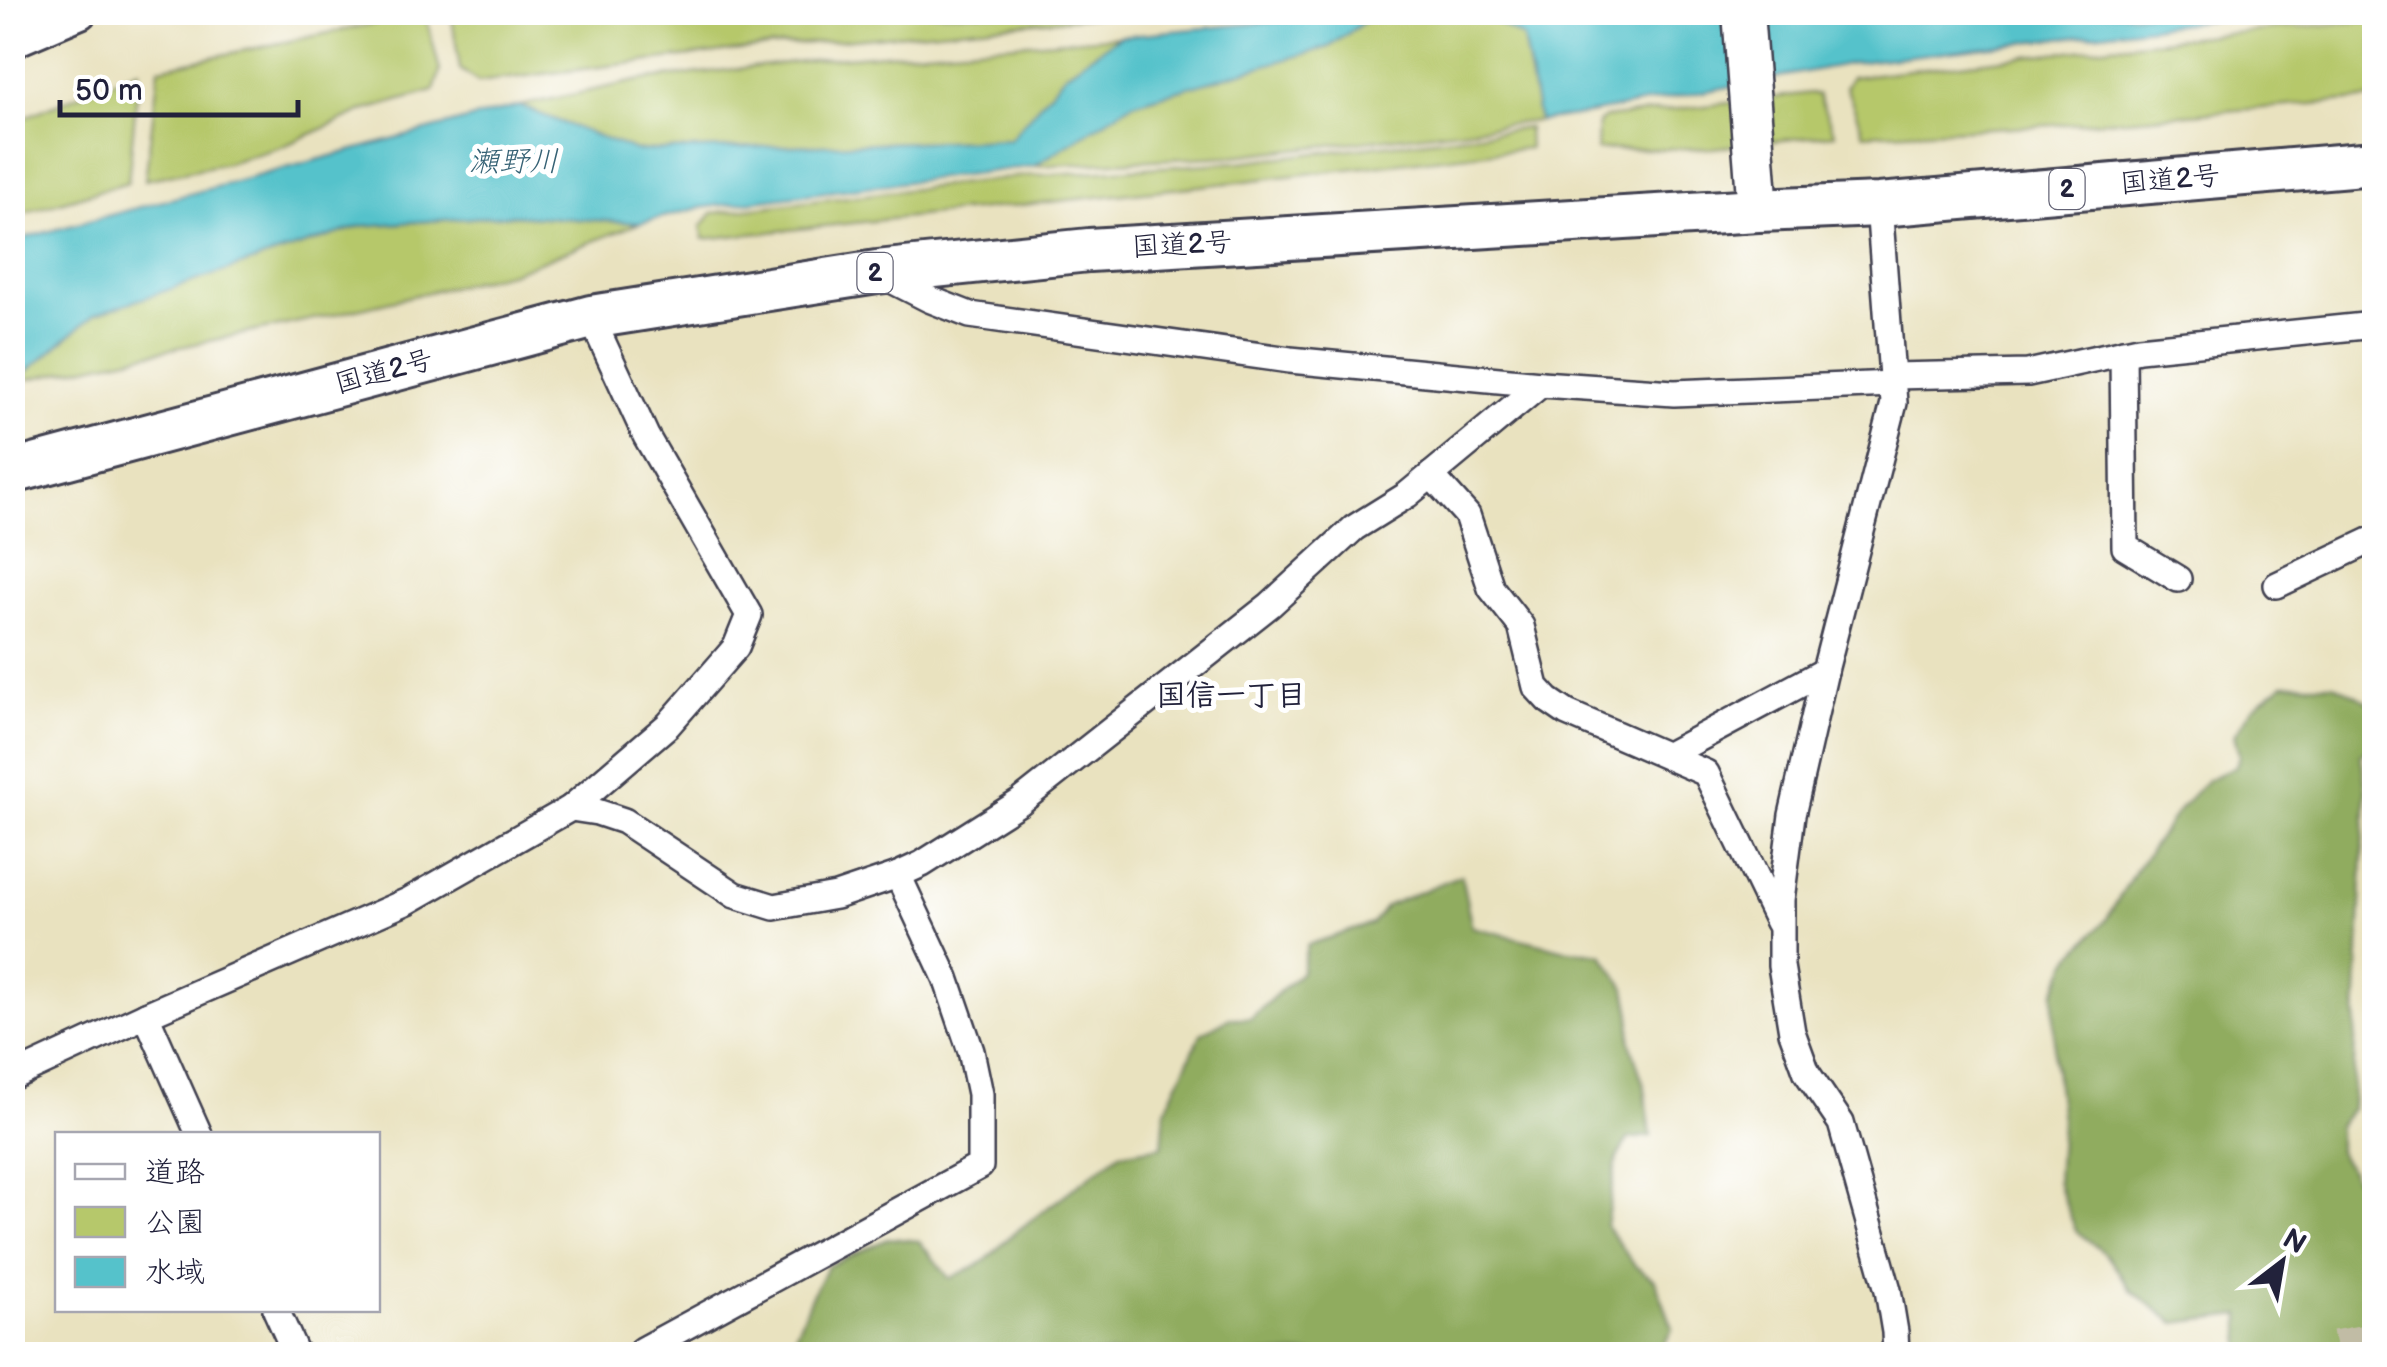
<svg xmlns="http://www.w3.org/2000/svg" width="2387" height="1367" font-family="'Balsamiq Sans','Klee One',sans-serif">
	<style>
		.green { fill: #b6c86b; stroke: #6c7553; stroke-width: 2.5 }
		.forest { fill: #90ac5f; stroke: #59674d; stroke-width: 2.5 }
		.water { fill: #55c2cb; stroke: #3c7283; stroke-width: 2.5 }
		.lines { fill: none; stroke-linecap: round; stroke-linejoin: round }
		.motorway-tunnel { stroke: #c1bca5; stroke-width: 48; stroke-dasharray: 48 24; stroke-linecap: butt }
		.minor-casing { stroke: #403f4f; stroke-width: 30 }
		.tertiary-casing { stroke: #403f4f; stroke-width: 38 }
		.primary-casing { stroke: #403f4f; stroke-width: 45 }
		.trunk-casing { stroke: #403f4f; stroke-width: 48 }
		.minor { stroke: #fff; stroke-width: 25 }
		.tertiary { stroke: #fff; stroke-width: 32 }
		.primary { stroke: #fff; stroke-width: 40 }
		.trunk { stroke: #fff; stroke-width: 42 }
		.labels { text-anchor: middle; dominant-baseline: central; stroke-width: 10; stroke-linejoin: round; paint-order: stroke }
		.shield { fill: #fff; stroke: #646476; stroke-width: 2.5 }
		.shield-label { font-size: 25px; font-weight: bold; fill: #22223b }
		.street-label { font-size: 28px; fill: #22223b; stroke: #fff }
		.water-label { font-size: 30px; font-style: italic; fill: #366275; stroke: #fff }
		.neighbourhood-label { font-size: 30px; font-weight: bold; fill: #22223b; stroke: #fff }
	</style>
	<rect width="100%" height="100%" fill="#fff"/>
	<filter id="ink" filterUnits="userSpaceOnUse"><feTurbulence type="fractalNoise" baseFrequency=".01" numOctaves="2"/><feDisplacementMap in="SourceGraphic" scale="20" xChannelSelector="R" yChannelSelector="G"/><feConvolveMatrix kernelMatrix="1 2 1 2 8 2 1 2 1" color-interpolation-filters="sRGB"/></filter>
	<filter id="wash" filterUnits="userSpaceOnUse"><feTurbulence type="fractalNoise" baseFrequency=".0048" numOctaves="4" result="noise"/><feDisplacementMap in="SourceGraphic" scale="40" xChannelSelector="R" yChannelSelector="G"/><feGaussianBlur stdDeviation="2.25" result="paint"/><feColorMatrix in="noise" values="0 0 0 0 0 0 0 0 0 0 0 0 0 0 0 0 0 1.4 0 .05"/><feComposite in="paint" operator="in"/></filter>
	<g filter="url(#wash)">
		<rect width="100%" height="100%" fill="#e9e2bf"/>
		<g class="green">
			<polygon points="425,13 440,71 434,91 366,110 281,147 227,163 145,180 159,68"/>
			<polygon points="451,13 451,12 1129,13 756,48 478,82 460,69"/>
			<polygon points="1376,13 1481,13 1523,38 1539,121 1234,156 1034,166 1133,103 1329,47"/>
			<polygon points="2374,20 2374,99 2054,125 1864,134 1846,87 1851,77 2170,39"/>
			<polygon points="1120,36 1066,73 1011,139 636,151 519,106 641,80 820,59"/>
			<polygon points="139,70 128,182 13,216 13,122"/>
			<polygon points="1811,93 1818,95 1835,134 1714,148 1597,150 1598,123 1605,118"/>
			<polygon points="1528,128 1529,148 1237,182 704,239 701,227 712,213 1025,176 1238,162"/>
			<polygon points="511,215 640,223 513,272 332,315 15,382 95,314 361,226"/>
		</g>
		<g class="forest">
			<polygon points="2283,684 2334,684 2374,705 2374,746 2361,755 2366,792 2352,1109 2338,1126 2338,1151 2354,1177 2374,1188 2374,1354 2241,1354 2241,1315 2175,1323 2131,1290 2107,1255 2076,1231 2057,1181 2061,1120 2054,1060 2054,993 2071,957 2106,920 2135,871 2180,808 2207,780 2236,766 2239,755 2234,735 2253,707"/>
			<polygon points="1461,875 1472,927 1562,949 1602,954 1626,989 1631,1014 1630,1042 1645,1089 1651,1136 1628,1139 1617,1158 1606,1226 1635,1266 1655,1280 1673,1328 1659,1354 787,1354 811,1297 828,1266 889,1238 919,1241 950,1279 985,1261 1013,1234 1120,1153 1162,1146 1165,1110 1201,1034 1230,1018 1251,1018 1301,972 1307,945 1372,924 1386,906"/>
		</g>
		<g class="water">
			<polygon points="1326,13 1376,13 1329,47 1133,103 1034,166 699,208 640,223 511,215 361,226 95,314 13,383 13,241 519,106 636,151 1010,139 1066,73 1120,36 1320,17"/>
			<polygon points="1482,13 2268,13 1852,63 1588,114 1539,121 1523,38"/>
		</g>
	</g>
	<g filter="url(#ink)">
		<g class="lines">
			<polyline class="motorway-tunnel" points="2337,1354 2374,1347"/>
			<defs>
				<g id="minor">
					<polyline points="1879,205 1894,403 1825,671 1792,815 1781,900 1781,966 1792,1032 1807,1073 1841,1123 1888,1290 1895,1332 1896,1354"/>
					<polyline points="882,275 929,299 970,315 1290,360 1541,384 1674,393 1893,384"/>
					<polyline points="2123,352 2125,547 2178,579"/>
					<polyline points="1893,376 2028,373 2139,349 2374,325"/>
					<polyline points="1431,475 1467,515 1491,588 1521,626 1536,687 1548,700 1567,713 1706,773 1778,922"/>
					<polyline points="2277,585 2374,539"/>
					<polyline points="1668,755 1825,671"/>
					<polyline points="571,808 668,725 736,647 749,615 646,436 591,317"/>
					<polyline points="146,1015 199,1134"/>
					<polyline points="12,1077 146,1015 408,901 571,808 597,812 624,821 735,895 774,907 836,896 898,875 922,864 1020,802 1270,605 1354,528 1407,495 1541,384"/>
					<polyline points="276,1310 296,1354"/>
					<polyline points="644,1354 642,1350 980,1166 980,1094 971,1051 946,978 898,875"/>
				</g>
				<polyline id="tertiary" points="12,41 80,12"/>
				<polyline id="primary" points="1743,12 1758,210"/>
				<polyline id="trunk" points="12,472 591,317 877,272 1089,250 1758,210 1879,205 2374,163"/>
			</defs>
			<use href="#minor" class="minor-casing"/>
			<use href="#tertiary" class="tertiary-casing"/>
			<use href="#primary" class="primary-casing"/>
			<use href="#trunk" class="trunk-casing"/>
			<use href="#minor" class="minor"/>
			<use href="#tertiary" class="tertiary"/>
			<use href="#primary" class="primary"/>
			<use href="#trunk" class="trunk"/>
		</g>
	</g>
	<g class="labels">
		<g class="shield">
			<rect x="2049.5" y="169" width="35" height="40" rx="8"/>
			<rect x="857.5" y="253" width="35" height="40" rx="8"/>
		</g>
		<g class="shield-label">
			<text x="2067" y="189">2</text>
			<text x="875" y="273">2</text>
		</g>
		<g class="street-label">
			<text transform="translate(2170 180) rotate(-5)">国道2号</text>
			<text transform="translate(1182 245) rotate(-3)">国道2号</text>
			<text transform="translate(384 372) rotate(-15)">国道2号</text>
		</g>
		<g class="water-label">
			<text x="514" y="162">瀬野川</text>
		</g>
		<g class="neighbourhood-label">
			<text x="1231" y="696">国信一丁目</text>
		</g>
	</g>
	<rect width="2387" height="1367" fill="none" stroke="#fff" stroke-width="50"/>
	<rect x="55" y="1132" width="325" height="180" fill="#ffffff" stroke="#a7a7b1" stroke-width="2.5"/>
	<rect x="75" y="1164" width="50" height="15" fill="#ffffff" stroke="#a7a7b1" stroke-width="2.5"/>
	<text x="145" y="1182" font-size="30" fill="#22223b">道路</text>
	<rect x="75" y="1207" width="50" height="30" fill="#b6c86b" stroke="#a7a7b1" stroke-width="2.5"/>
	<text x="145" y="1232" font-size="30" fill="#22223b">公園</text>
	<rect x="75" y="1257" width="50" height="30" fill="#55c2cb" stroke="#a7a7b1" stroke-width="2.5"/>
	<text x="145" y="1282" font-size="30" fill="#22223b">水域</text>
	<g transform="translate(2282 1262) rotate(31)" stroke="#ffffff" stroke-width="8" paint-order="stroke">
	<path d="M0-8L18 38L0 25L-18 38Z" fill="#22223b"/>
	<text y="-15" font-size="28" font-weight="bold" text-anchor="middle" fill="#22223b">N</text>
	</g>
	<path d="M60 100v15h238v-15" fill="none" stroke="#22223b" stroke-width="5"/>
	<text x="75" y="100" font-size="30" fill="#22223b" stroke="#ffffff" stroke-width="8" paint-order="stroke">50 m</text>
</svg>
